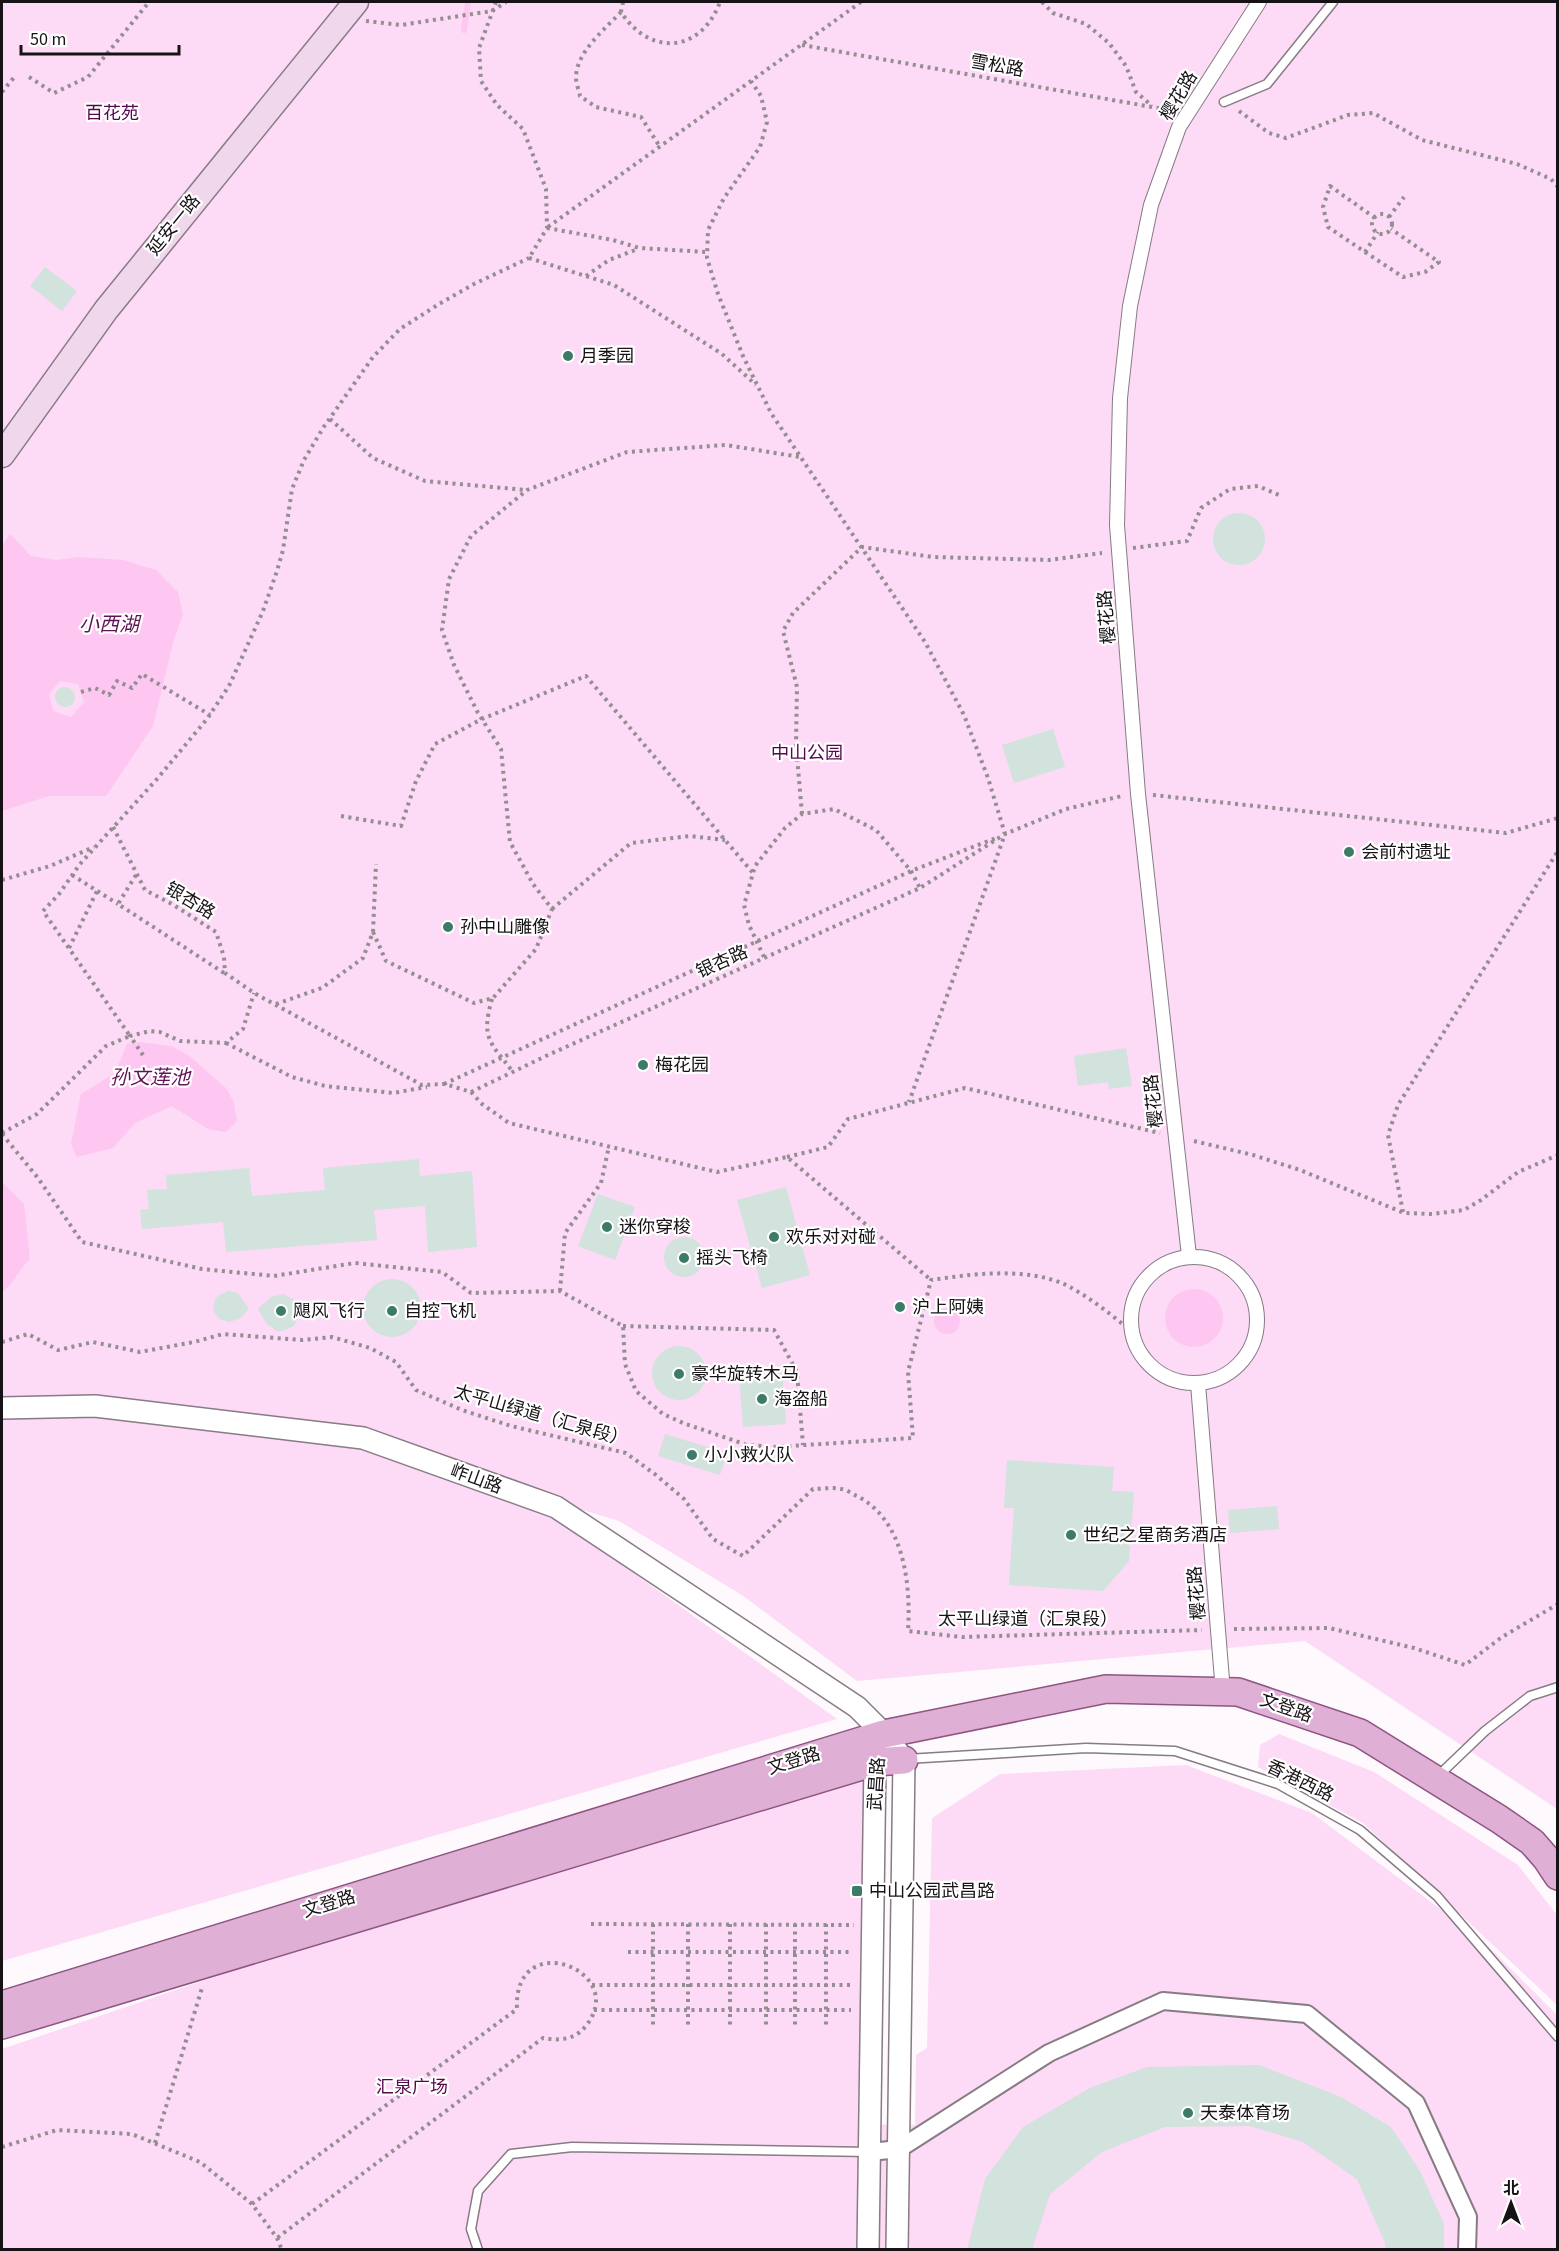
<svg xmlns="http://www.w3.org/2000/svg" width="1559" height="2251" font-family="'Source Sans 3','Noto Sans SC',sans-serif">
	<style>
		.green { fill: #fddaf5 }
		.water { fill: #fdc7f1; fill-rule: evenodd }
		.lines { fill: none; stroke-linecap: round; stroke-linejoin: round }
		.stream { stroke: #fdc7f1; stroke-width: 6 }
		.building { fill: #d2e2dc }
		.service-casing { stroke: #877b84; stroke-width: 11 }
		.pedestrian-casing { stroke: #877b84; stroke-width: 16 }
		.minor-casing { stroke: #877b84; stroke-width: 20 }
		.tertiary-casing { stroke: #877b84; stroke-width: 24 }
		.secondary-casing { stroke: #877b84; stroke-width: 27 }
		.primary-casing { stroke: #8d5581; stroke-width: 30 }
		.path { stroke: #938e92; stroke-width: 4; stroke-dasharray: 3 4.5; stroke-linecap: butt }
		.service { stroke: #fff; stroke-width: 8 }
		.pedestrian { stroke: #fff; stroke-width: 14 }
		.minor { stroke: #fff; stroke-width: 16 }
		.tertiary { stroke: #fff; stroke-width: 21 }
		.secondary { stroke: #f0d7eb; stroke-width: 24 }
		.primary { stroke: #e0afd6; stroke-width: 27 }
		.poi-dot { fill: #3c7b67; stroke: #fff; stroke-width: 2 }
		.labels { text-anchor: middle; dominant-baseline: central; stroke-width: 4.5; stroke-linejoin: round; paint-order: stroke }
		.street-label { font-size: 18px; fill: #171216; stroke: #fff }
		.park-label { font-size: 18px; fill: #57074d; stroke: #fff }
		.poi-label { font-size: 18px; fill: #171216; stroke: #fff; text-anchor: start }
		.water-label { font-size: 20px; font-style: italic; fill: #601455; stroke: #fff }
	</style>
	<rect width="100%" height="100%" fill="#fef9fd"/>
	<g class="green">
		<polygon points="2,2 1557,2 1557,1809 1305,1641 857,1681 742,1595 619,1521 470,1476 363,1438 2,1408"/>
		<polygon points="105,1414 361,1447 550,1513 837,1719 2,1961 2,1417"/>
		<polygon points="1279,1734 1374,1772 1518,1865 1557,1915 1557,2005 1363,1823 1258,1767 1260,1745"/>
		<polygon points="1186,1765 1312,1813 1483,1941 1557,2015 1557,2249 2,2249 2,2049 226,1973 864,1781 860,2124 915,2125 916,2055 927,2048 932,1818 1000,1774"/>
	</g>
	<g class="water">
		<path d="M10,534l21,22 25,4 24,-3 43,3 33,10 22,22 5,22 -9,25 -21,87 -47,70h-57l-47,15v-265zM60,681l18,3 6,18 -13,15 -18,-6 -4,-17z"/>
		<polygon points="140,1042 171,1046 188,1055 227,1089 234,1103 237,1121 226,1132 208,1129 172,1106 135,1123 113,1148 77,1157 71,1144 81,1094 115,1073 127,1044"/>
		<path d="M2,1182l22,22 6,55c-11,10 -16,25 -28,33z"/>
		<circle cx="1194" cy="1318" r="29"/>
		<circle cx="947" cy="1321" r="13"/>
	</g>
	<g class="lines">
		<polyline class="stream" points="464,30 468,2"/>
	</g>
	<g class="building">
		<polygon points="45,267 77,291 62,311 30,286"/>
		<circle cx="1239" cy="539" r="26"/>
		<circle cx="65" cy="697" r="10"/>
		<polygon points="1053,729 1065,767 1014,783 1002,745"/>
		<polygon points="1126,1048 1132,1086 1109,1089 1108,1082 1078,1086 1074,1056"/>
		<polygon points="419,1159 420,1176 472,1171 477,1247 428,1252 425,1206 374,1210 377,1240 226,1252 223,1222 142,1229 140,1210 149,1209 147,1190 167,1189 166,1175 249,1168 252,1196 325,1190 323,1168"/>
		<polygon points="786,1187 810,1275 762,1288 737,1200"/>
		<polygon points="598,1194 635,1207 615,1260 578,1246"/>
		<circle cx="684" cy="1257" r="20"/>
		<circle cx="392" cy="1308" r="29"/>
		<polygon points="228,1291 238,1293 249,1309 239,1319 229,1322 219,1319 213,1310 215,1299 219,1295"/>
		<polygon points="283,1294 293,1299 297,1304 299,1315 294,1326 283,1331 277,1331 267,1324 258,1309 271,1297"/>
		<circle cx="679" cy="1373" r="27"/>
		<polygon points="782,1371 786,1424 743,1427 739,1374"/>
		<polygon points="665,1434 727,1453 720,1475 658,1456"/>
		<polygon points="1007,1460 1114,1467 1112,1491 1134,1492 1129,1561 1103,1591 1009,1585 1014,1508 1004,1508"/>
		<polygon points="1277,1506 1279,1529 1230,1533 1228,1510"/>
		<polygon points="1259,2065 1341,2097 1391,2127 1420,2171 1444,2224 1444,2250 1385,2250 1385,2243 1357,2179 1303,2142 1250,2126 1165,2127 1102,2152 1050,2194 1032,2250 967,2250 985,2179 1023,2127 1090,2088 1147,2067"/>
	</g>
	<g class="lines">
		<defs>
			<g id="service">
				<polyline points="1224,102 1267,84 1333,2"/>
				<polyline points="907,1759 1086,1748 1175,1751 1278,1784 1360,1830 1437,1896 1558,2037"/>
				<polyline points="1437,1777 1485,1731 1530,1696 1558,1687"/>
				<polyline points="478,2250 471,2229 478,2191 511,2154 572,2147 870,2152"/>
			</g>
			<g id="pedestrian">
				<polyline points="1189,1256 1138,794 1117,525 1120,398 1130,306 1151,205 1179,127 1259,2"/>
				<circle cx="1194" cy="1320" r="63"/>
				<polyline points="1198,1384 1223,1692"/>
			</g>
			<polyline id="minor" points="870,2152 899,2149 1049,2053 1163,2001 1307,2014 1416,2103 1468,2217 1467,2250"/>
			<g id="tertiary">
				<polyline points="2,1408 95,1406 363,1438 556,1507 857,1707 884,1734 904,1760 897,2250"/>
				<polyline points="868,2250 875,1762 879,1750"/>
			</g>
			<polyline id="secondary" points="2,455 106,310 356,2"/>
			<g id="primary">
				<polyline points="2,2005 884,1734 1106,1689 1238,1692 1360,1733 1499,1819 1532,1842 1546,1858 1558,1876"/>
				<polyline points="2,2025 875,1762 904,1760"/>
			</g>
		</defs>
		<use href="#service" class="service-casing"/>
		<use href="#pedestrian" class="pedestrian-casing"/>
		<use href="#minor" class="minor-casing"/>
		<use href="#tertiary" class="tertiary-casing"/>
		<use href="#secondary" class="secondary-casing"/>
		<use href="#primary" class="primary-casing"/>
		<g class="path">
			<polyline points="496,2 479,48 481,81 497,105 523,129 546,189 547,228 529,258"/>
			<path d="M623,2l-2,10c29,45 80,41 99,-10"/>
			<polyline points="861,2 751,81 761,96 767,122 760,147 724,198 708,230 707,258 718,294 743,356 771,413 925,642 964,715 988,778 1005,834 909,1102"/>
			<polyline points="1042,2 1053,13 1086,24 1109,43 1126,66 1136,92 1152,106"/>
			<path d="M621,12c-16,17 -45,40 -45,66 0,5 3,13 4,18l16,11 45,10 19,30"/>
			<polyline points="366,21 401,25 492,11 506,2"/>
			<polyline points="802,45 1169,110"/>
			<polyline points="29,77 54,93 88,77 149,2"/>
			<polyline points="2,92 16,75"/>
			<polyline points="1239,111 1269,133 1286,138 1348,115 1373,113 1422,140 1517,164 1551,179 1558,187"/>
			<circle cx="1382" cy="224" r="10"/>
			<polyline points="1389,217 1404,197"/>
			<polyline points="1375,218 1330,186 1323,207 1328,227 1365,252 1378,232"/>
			<polyline points="548,227 751,81"/>
			<polyline points="547,228 613,240 639,248 707,252"/>
			<polyline points="1365,252 1403,277 1425,272 1439,262 1391,229"/>
			<polyline points="529,258 614,285 722,354 756,385"/>
			<polyline points="586,276 609,260 638,249"/>
			<polyline points="330,419 373,458 425,481 526,490"/>
			<polyline points="1133,548 1187,541 1201,508 1230,489 1258,486 1279,495"/>
			<polyline points="81,692 95,688 109,695 117,681 132,688 142,674 210,715"/>
			<polyline points="1153,795 1506,833 1558,818"/>
			<polyline points="802,814 796,745 797,687 783,631 793,613 862,547 933,557 1049,560 1102,553"/>
			<polyline points="341,816 401,826 416,781 435,744 482,719 586,676 753,873"/>
			<polyline points="113,827 145,890 172,904 216,932 224,957 225,973 254,993 422,1085 445,1084 471,1092 548,1055 920,888 1005,834 1066,809 1122,796"/>
			<polyline points="72,875 118,904"/>
			<polyline points="136,875 118,904 224,973"/>
			<polyline points="2,880 50,866 94,847"/>
			<polyline points="552,909 631,843 690,836 725,840"/>
			<polyline points="373,932 386,961 474,1003 493,998 536,949 552,909 533,884 510,842 501,749 478,713 454,665 442,630 449,579 471,536 527,490 627,452 726,445 800,457"/>
			<polyline points="69,948 97,891"/>
			<polyline points="764,957 749,925 744,905 755,866 785,828 802,814 834,809 876,830 911,871 920,888"/>
			<path d="M492,999c-11,39 -3,42 21,73"/>
			<polyline points="276,1004 322,988 363,958 373,932 376,864"/>
			<polyline points="226,1043 292,1077 325,1086 393,1093 427,1087"/>
			<polyline points="143,1055 130,1036 150,1031 160,1032 180,1041 226,1043 243,1029 254,993"/>
			<polyline points="444,1084 911,871 996,838"/>
			<polyline points="471,1092 482,1104 509,1123 717,1172 787,1157 931,1280"/>
			<polyline points="2,1133 37,1114 106,1046 130,1036 43,911 59,894 80,864 157,779 207,719 229,686 263,611 277,571 283,550 292,489 304,460 323,428 373,357 400,329 439,304 474,284 529,258"/>
			<path d="M2,1134l36,44 44,64 120,27 72,7 81,-13 87,9 29,21 89,-2 63,35 2,38 11,27 27,23 20,9 64,22 27,2 139,-9 -5,-66 23,-92c41,-6 93,-13 133,4 24,12 47,30 68,48"/>
			<polyline points="1194,1141 1253,1155 1300,1170 1404,1213 1432,1214 1464,1210 1481,1200 1518,1172 1558,1155"/>
			<polyline points="787,1157 828,1147 848,1119 965,1088 1160,1133"/>
			<polyline points="1403,1212 1388,1135 1398,1105 1558,851"/>
			<polyline points="560,1291 565,1233 601,1183 609,1146"/>
			<polyline points="623,1326 774,1330 797,1372 803,1445"/>
			<path d="M2,1342l26,-8 30,16 35,-8 47,10 54,-10 29,-8 79,6 30,-3 38,11 26,14 20,28 46,20 49,16 115,27 30,22 28,24 29,40 30,17 70,-67c9,0 19,-2 28,0 5,0 11,5 16,7 47,24 54,87 51,135l54,6 240,-7"/>
			<polyline points="1234,1629 1329,1628 1414,1648 1465,1665 1502,1637 1558,1604"/>
			<polyline points="591,1924 854,1925"/>
			<polyline points="653,1924 653,2027"/>
			<polyline points="688,1924 688,2027"/>
			<polyline points="730,1924 730,2027"/>
			<polyline points="766,1924 766,2027"/>
			<polyline points="795,1924 795,2027"/>
			<polyline points="826,1924 826,2027"/>
			<polyline points="628,1952 852,1952"/>
			<polyline points="592,1985 852,1985"/>
			<polyline points="594,2010 851,2010"/>
			<polyline points="155,2143 202,1988"/>
			<polyline points="2,2147 57,2130 132,2134 200,2162 252,2204 277,2238 282,2250"/>
			<path d="M252,2204l265,-195c-4,-84 115,-38 68,18 -11,13 -26,14 -42,11l-266,200"/>
		</g>
		<use href="#service" class="service"/>
		<use href="#pedestrian" class="pedestrian"/>
		<use href="#minor" class="minor"/>
		<use href="#tertiary" class="tertiary"/>
		<use href="#secondary" class="secondary"/>
		<use href="#primary" class="primary"/>
	</g>
	<g class="poi-dot">
		<circle cx="568" cy="356" r="6"/>
		<circle cx="1349" cy="852" r="6"/>
		<circle cx="448" cy="927" r="6"/>
		<circle cx="643" cy="1065" r="6"/>
		<circle cx="607" cy="1227" r="6"/>
		<circle cx="774" cy="1237" r="6"/>
		<circle cx="684" cy="1258" r="6"/>
		<circle cx="900" cy="1307" r="6"/>
		<circle cx="281" cy="1311" r="6"/>
		<circle cx="392" cy="1311" r="6"/>
		<circle cx="679" cy="1374" r="6"/>
		<circle cx="762" cy="1399" r="6"/>
		<circle cx="692" cy="1455" r="6"/>
		<circle cx="1071" cy="1535" r="6"/>
		<rect x="851" y="1885" width="12" height="12" rx="3"/>
		<circle cx="1188" cy="2113" r="6"/>
	</g>
	<g class="labels">
		<g class="street-label">
			<text transform="translate(997 66) rotate(10)">雪松路</text>
			<text transform="translate(1179 96) rotate(-59)">樱花路</text>
			<text transform="translate(174 225) rotate(-51)">延安一路</text>
			<text transform="translate(1107 617) rotate(-95)">樱花路</text>
			<text transform="translate(190 901) rotate(31)">银杏路</text>
			<text transform="translate(722 962) rotate(-24)">银杏路</text>
			<text transform="translate(1154 1101) rotate(-96)">樱花路</text>
			<text transform="translate(541 1416) rotate(16)">太平山绿道（汇泉段）</text>
			<text transform="translate(476 1479) rotate(20)">岞山路</text>
			<text transform="translate(1197 1593) rotate(-95)">樱花路</text>
			<text x="1028" y="1619">太平山绿道（汇泉段）</text>
			<text transform="translate(1286 1708) rotate(19)">文登路</text>
			<text transform="translate(794 1761) rotate(-17)">文登路</text>
			<text transform="translate(1300 1781) rotate(26)">香港西路</text>
			<text transform="translate(877 1784) rotate(-86)">武昌路</text>
			<text transform="translate(329 1904) rotate(-17)">文登路</text>
		</g>
		<g class="park-label">
			<text x="112" y="113">百花苑</text>
			<text x="807" y="753">中山公园</text>
			<text x="412" y="2087">汇泉广场</text>
		</g>
		<g class="poi-label">
			<text x="580" y="356">月季园</text>
			<text x="1361" y="852">会前村遗址</text>
			<text x="460" y="927">孙中山雕像</text>
			<text x="655" y="1065">梅花园</text>
			<text x="619" y="1227">迷你穿梭</text>
			<text x="786" y="1237">欢乐对对碰</text>
			<text x="696" y="1258">摇头飞椅</text>
			<text x="912" y="1307">沪上阿姨</text>
			<text x="293" y="1311">飓风飞行</text>
			<text x="404" y="1311">自控飞机</text>
			<text x="691" y="1374">豪华旋转木马</text>
			<text x="774" y="1399">海盗船</text>
			<text x="704" y="1455">小小救火队</text>
			<text x="1083" y="1535">世纪之星商务酒店</text>
			<text x="869" y="1891">中山公园武昌路</text>
			<text x="1200" y="2113">天泰体育场</text>
		</g>
		<g class="water-label">
			<text x="109" y="625">小西湖</text>
			<text x="150" y="1078">孙文莲池</text>
		</g>
	</g>
	<rect width="1559" height="2251" fill="none" stroke="#171216" stroke-width="6"/>
	<g transform="translate(1511 2203)" stroke="#ffffff" stroke-width="4.5" paint-order="stroke">
	<path d="M0-4.5L10 22L0 15L-10 22Z" fill="#171216"/>
	<text y="-9" font-size="16" font-weight="bold" text-anchor="middle" fill="#171216">北</text>
	</g>
	<path d="M21 45v9h158v-9" fill="none" stroke="#171216" stroke-width="3"/>
	<text x="30" y="45" font-size="18" fill="#171216" stroke="#ffffff" stroke-width="4.5" paint-order="stroke">50 m</text>
</svg>
